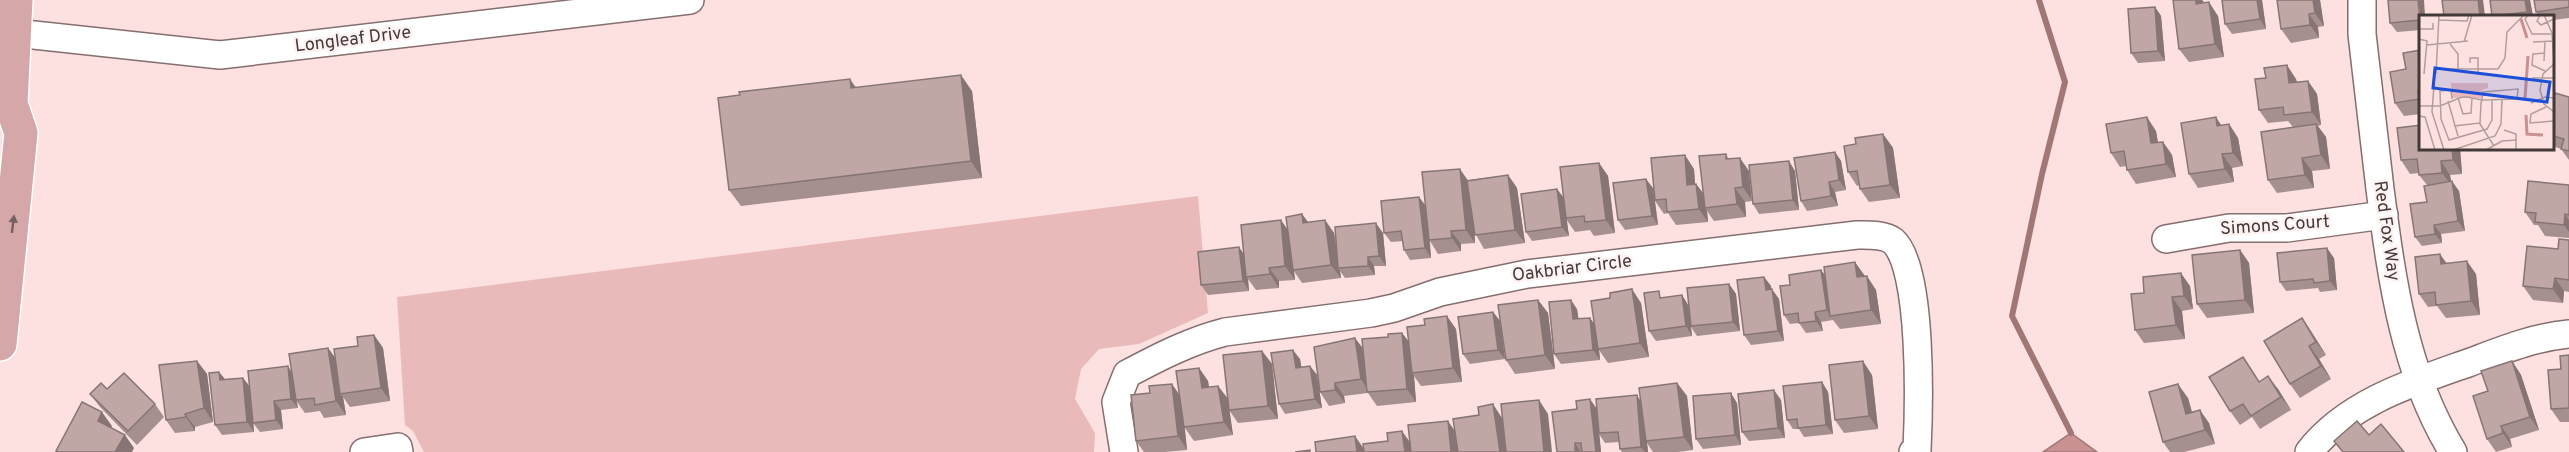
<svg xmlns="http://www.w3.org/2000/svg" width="2569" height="452" font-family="Overpass,sans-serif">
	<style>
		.green { fill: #eababa }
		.water { fill: #c99191; stroke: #a17776; stroke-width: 1.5 }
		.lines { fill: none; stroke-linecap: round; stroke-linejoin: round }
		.stream { stroke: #a17776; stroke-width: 6 }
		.minor-casing { stroke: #856e6e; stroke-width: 30 }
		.major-casing { stroke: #fff; stroke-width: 36 }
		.minor { stroke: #fff; stroke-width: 27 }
		.major { stroke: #d6a7a8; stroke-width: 33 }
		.wall { fill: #a5908f }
		.shaded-wall { fill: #867574 }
		.building { fill: #c0a7a6; stroke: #867574; stroke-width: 1.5 }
		.oneway { fill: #76605f }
		.labels { text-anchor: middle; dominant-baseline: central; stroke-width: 5; stroke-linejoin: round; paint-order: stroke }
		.street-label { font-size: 18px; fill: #433938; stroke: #fef3f2 }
		.inset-river { fill: none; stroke: #c99191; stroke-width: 3 }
		.inset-road { fill: none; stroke: #b29e9d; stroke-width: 1.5 }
		.view { fill: #1d4ed8; fill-opacity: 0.15; stroke: #1d4ed8; stroke-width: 3 }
		.inset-edge { fill: none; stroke: #433938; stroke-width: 3 }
	</style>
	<rect width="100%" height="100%" fill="#fce1e0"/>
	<polygon class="green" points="1198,196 1208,313 1139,344 1099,349 1081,369 1075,399 1095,433 1094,452 424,452 413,431 405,425 397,297"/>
	<polygon class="water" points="2071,433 2097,452 2043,452"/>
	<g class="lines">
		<polyline class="stream" points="2039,0 2065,82 2042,174 2012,316 2071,433"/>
		<defs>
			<g id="minor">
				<path d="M2362,0v34c6,52 12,104 18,155 12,92 24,183 73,263"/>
				<polyline points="15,33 220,55 690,0"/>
				<polyline points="2166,239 2229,228 2287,228 2384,215"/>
				<polyline points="364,452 398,447 399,452"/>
				<path d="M1124,452l-8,-50 11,-28c32,-17 63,-33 98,-42l146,-19 23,-5 46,-16 87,-18 330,-39c10,0 27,-1 36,6 30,26 26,168 24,209l-4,2"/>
				<path d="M2309,452c38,-49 102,-69 159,-89 35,-13 63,-25 101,-29"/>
			</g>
			<polyline id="major" points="0,344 21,133 11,104 16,0"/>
		</defs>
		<use href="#minor" class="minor-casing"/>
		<use href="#major" class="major-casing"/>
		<use href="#minor" class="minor"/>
		<use href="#major" class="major"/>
	</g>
	<g class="wall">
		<polygon points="2173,0 2202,0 2204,3 2218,16 2224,57 2189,62 2179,49"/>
		<polygon points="2222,0 2262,0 2266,29 2232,34 2225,24"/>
		<polygon points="2320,0 2324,26 2318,27 2319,38 2291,43 2281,29"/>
		<polygon points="2490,0 2530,0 2533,16 2492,16"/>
		<polygon points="2569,0 2569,18 2553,20 2553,16 2539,16 2536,12"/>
		<polygon points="2155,7 2161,16 2165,61 2138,63 2131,53"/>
		<polygon points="2421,16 2421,30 2397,32 2390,23"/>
		<polygon points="2421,50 2421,114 2404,116 2395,103 2406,69"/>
		<polygon points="2296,79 2297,82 2308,81 2317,94 2321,125 2318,126 2326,137 2330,169 2312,171 2314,188 2277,193 2268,180 2293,127 2288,121 2268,123 2259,110"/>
		<polygon points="856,87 972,91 982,178 741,206 729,190"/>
		<polygon points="2569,97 2569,160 2561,149 2553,146 2553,102"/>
		<polygon points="2229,124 2238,138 2243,166 2232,168 2234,182 2198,188 2189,174"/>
		<polygon points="2156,131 2158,142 2163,142 2172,155 2176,177 2136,184 2127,170 2126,166 2120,167 2111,153"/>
		<polygon points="1883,134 1893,148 1900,198 1869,202 1860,189 1859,185 1857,186 1848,172 1856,144"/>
		<polygon points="2421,148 2460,148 2462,174 2450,175 2451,182 2459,191 2465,231 2441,234 2442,243 2422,246 2415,237 2427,202 2427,185 2419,175 2419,173 2410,174 2401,160"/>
		<polygon points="1835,152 1841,161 1846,190 1835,192 1838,206 1807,211 1801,201"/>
		<polygon points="1726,154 1752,201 1745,202 1746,217 1714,221 1707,211 1708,222 1676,225 1668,213 1664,214 1655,201 1658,225 1625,230 1618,220 1653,188 1694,169 1695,184 1696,184 1703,193"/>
		<polygon points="1599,163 1608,176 1615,233 1594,236 1590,230 1575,232 1566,219 1569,236 1532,241 1526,232 1563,198"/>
		<polygon points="1795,171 1799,210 1759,214 1753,204"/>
		<polygon points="1508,175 1517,188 1525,243 1484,249 1475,233 1475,243 1461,244 1461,251 1438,254 1430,241 1431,258 1410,260 1404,250 1403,241 1391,242 1384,233 1425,205 1468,180"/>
		<polygon points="2569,185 2569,238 2545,236 2538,225 2534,225 2525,212"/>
		<polygon points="1302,214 1308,222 1325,220 1334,233 1336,244 1383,233 1386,266 1374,266 1375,275 1345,278 1340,271 1341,278 1302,283 1294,271 1295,280 1279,281 1279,288 1256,290 1248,279 1249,291 1208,295 1201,285 1244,254 1287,230"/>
		<polygon points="2569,240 2569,292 2564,291 2563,303 2533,300 2523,286 2558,249"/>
		<polygon points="2240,250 2249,263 2254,313 2207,318 2197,304"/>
		<polygon points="2334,258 2337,290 2320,292 2318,288 2286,291 2280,282"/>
		<polygon points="2446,263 2476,274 2480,315 2446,318 2437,306 2428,307 2419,294"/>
		<polygon points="1821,270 1825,275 1865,276 1876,290 1881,324 1840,329 1833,320 1821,322 1823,331 1806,333 1799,323 1790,324 1784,315 1790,285"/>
		<polygon points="1764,277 1771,286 1771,289 1779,299 1784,341 1751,345 1744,335"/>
		<polygon points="1729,284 1736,294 1740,331 1697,336 1691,327 1692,336 1656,341 1649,331 1664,298 1682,295 1688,305"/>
		<polygon points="2190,286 2193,309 2182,311 2185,339 2144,343 2135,330 2144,293"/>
		<polygon points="1538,300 1548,313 1555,369 1515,374 1506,360"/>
		<polygon points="1641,303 1649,357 1608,363 1599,350 1600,360 1561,364 1554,354 1577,309 1578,319 1594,324"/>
		<polygon points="1493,312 1500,321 1505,359 1470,364 1463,354"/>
		<polygon points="2302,318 2326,355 2319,359 2331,379 2300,398 2290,384"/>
		<polygon points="1456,329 1462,382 1421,386 1414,376 1416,402 1377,406 1368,393 1344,396 1345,403 1329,406 1320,392 1363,350 1402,333 1408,341"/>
		<polygon points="374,335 383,348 390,401 350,407 343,397 346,415 324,418 320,411 305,413 297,402 298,408 281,410 283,429 260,432 253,423 252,410 254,432 222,435 215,425 219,372 225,379 243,378 250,387 292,372 328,348 336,359 358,346"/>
		<polygon points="1262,351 1272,364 1278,419 1238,423 1229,410 1233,435 1194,441 1185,428 1187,450 1165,452 1144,452 1136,441 1150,393 1180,395 1199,368 1208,381 1209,387 1218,386 1228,399"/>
		<polygon points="2569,355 2569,422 2560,422 2551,409 2561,369"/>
		<polygon points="1300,359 1301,367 1310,366 1317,375 1322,408 1285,414 1279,404"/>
		<polygon points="197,361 207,374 213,422 195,427 195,431 175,433 166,420"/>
		<polygon points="2512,361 2521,375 2539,430 2510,439 2512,447 2496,452 2487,439 2488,391"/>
		<polygon points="2252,370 2259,382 2278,389 2291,410 2260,429 2252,417 2240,425 2230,411"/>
		<polygon points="1872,375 1878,429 1844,433 1835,420"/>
		<polygon points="1822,382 1828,392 1833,434 1804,437 1799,429 1793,429 1787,420"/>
		<polygon points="1677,383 1687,396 1693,450 1678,452 1653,452 1647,443 1648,452 1622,452 1620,449 1619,442 1605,443 1599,434 1601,452 1557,452 1597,409 1641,402"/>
		<polygon points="107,389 155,404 164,417 137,445 100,407 90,394"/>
		<polygon points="2188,398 2192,412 2209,423 2215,444 2184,452 2170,452 2163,442"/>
		<polygon points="1781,400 1785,438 1749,441 1742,432"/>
		<polygon points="1737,403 1741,445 1703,449 1696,439"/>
	</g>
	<g class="shaded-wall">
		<polygon points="2196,0 2202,0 2204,2 2206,17 2196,4"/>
		<polygon points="2257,0 2262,0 2266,29 2260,19"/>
		<polygon points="2313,0 2320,0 2324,26 2315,13"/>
		<polygon points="2418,0 2424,0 2425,16 2421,16 2421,21"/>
		<polygon points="2478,0 2483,0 2485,16 2480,16"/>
		<polygon points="2525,0 2530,0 2533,16 2530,16 2527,12"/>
		<polygon points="2209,2 2218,16 2224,57 2215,44"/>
		<polygon points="2155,7 2161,16 2165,61 2158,51"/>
		<polygon points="2309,14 2318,27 2319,38 2310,25"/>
		<polygon points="2287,65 2296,79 2298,96 2289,83"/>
		<polygon points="961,75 972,91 982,178 971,161"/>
		<polygon points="850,79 861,95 851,88"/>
		<polygon points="2308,81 2317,94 2321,125 2312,112"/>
		<polygon points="2147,117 2156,131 2160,157 2151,143"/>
		<polygon points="2216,117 2225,131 2217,126"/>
		<polygon points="2229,124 2238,138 2243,166 2233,153"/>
		<polygon points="2316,124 2326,137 2330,169 2321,155"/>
		<polygon points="1883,134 1893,148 1900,198 1890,185"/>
		<polygon points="2163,142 2172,155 2176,177 2166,164"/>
		<polygon points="2452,148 2460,148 2462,174 2453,160"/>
		<polygon points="1835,152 1841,161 1846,190 1839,180"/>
		<polygon points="2222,154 2232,168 2234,182 2225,169"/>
		<polygon points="1685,155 1694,169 1696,198 1687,185"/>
		<polygon points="1740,158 1749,171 1752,201 1743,187"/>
		<polygon points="2302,158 2312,171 2314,188 2305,175"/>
		<polygon points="1789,161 1795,171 1799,210 1793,200"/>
		<polygon points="2441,161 2450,175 2452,186 2442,173"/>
		<polygon points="1599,163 1608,176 1615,233 1606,220"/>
		<polygon points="1460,169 1469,182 1475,243 1466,230"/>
		<polygon points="1508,175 1517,188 1525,243 1515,230"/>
		<polygon points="1646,179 1653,188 1658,225 1652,216"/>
		<polygon points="2452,181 2459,191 2465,231 2458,221"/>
		<polygon points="1829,182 1835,192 1838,206 1831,196"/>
		<polygon points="1696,184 1706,197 1705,208 1707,211 1708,222 1699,209"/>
		<polygon points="1735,188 1745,202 1746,217 1737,204"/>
		<polygon points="1557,189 1564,198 1569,236 1562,227"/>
		<polygon points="1419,197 1426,206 1431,258 1425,248"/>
		<polygon points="1302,214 1312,228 1303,223"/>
		<polygon points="2565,214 2569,220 2569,232 2564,225"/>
		<polygon points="1281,220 1290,233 1295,280 1285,266"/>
		<polygon points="1325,220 1334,233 1339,268 1338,268 1340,271 1341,278 1331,265"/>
		<polygon points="1376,223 1383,233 1386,266 1379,256"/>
		<polygon points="2434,225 2441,234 2442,243 2435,234"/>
		<polygon points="1451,231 1461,244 1461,251 1452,238"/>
		<polygon points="1239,247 1246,257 1246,277 1248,279 1249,291 1243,281"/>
		<polygon points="2327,248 2334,258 2337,290 2330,281"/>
		<polygon points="2240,250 2249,263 2254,313 2245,300"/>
		<polygon points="2440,254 2450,268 2441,264"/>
		<polygon points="1368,257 1374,266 1375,275 1368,266"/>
		<polygon points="2467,261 2476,274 2480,315 2471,301"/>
		<polygon points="1855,262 1865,276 1867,291 1857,277"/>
		<polygon points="1269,268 1279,281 1279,288 1270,274"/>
		<polygon points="1821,270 1828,280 1831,316 1827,310"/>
		<polygon points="2181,273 2190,286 2193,309 2184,296"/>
		<polygon points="1867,276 1876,290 1881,324 1871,310"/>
		<polygon points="1764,277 1771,286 1773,300 1766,290"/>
		<polygon points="2555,278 2564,291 2563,303 2553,289"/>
		<polygon points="1729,284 1736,294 1740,331 1733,322"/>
		<polygon points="1632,289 1641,303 1649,357 1640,343"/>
		<polygon points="1772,289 1779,299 1784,341 1778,331"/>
		<polygon points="1682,295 1688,305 1692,336 1686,326"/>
		<polygon points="2172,297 2182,311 2185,339 2176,325"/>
		<polygon points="1538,300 1548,313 1555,369 1545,355"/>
		<polygon points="1571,300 1577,309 1580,329 1573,319"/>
		<polygon points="1493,312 1500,321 1505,359 1498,350"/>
		<polygon points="1815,312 1821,322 1823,331 1816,321"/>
		<polygon points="1447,316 1456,329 1462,382 1453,368"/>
		<polygon points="1590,318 1597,327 1600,360 1593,350"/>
		<polygon points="2302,318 2311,331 2326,355 2316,342"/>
		<polygon points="1402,333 1412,346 1412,373 1414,376 1416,402 1407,389"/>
		<polygon points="374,335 383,348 390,401 381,388"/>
		<polygon points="1355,338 1365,351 1370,393 1361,379"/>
		<polygon points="2309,346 2319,359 2331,379 2321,366"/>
		<polygon points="328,348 338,362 340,394 343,397 346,415 336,401"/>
		<polygon points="1293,350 1300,359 1303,377 1296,368"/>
		<polygon points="1262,351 1272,364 1278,419 1268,406"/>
		<polygon points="197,361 207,374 213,422 204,408"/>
		<polygon points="1863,361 1872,375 1878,429 1869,416"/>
		<polygon points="2512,361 2521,375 2539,430 2530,417"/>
		<polygon points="288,366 294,376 296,400 298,408 291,399"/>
		<polygon points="1310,366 1317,375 1322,408 1315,399"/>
		<polygon points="1199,368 1208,381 1211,401 1202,388"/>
		<polygon points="219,372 226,381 220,380"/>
		<polygon points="2268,376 2278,389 2291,410 2281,397"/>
		<polygon points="243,378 250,387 254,432 247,422"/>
		<polygon points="1822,382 1828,392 1833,434 1826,425"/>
		<polygon points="1335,383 1344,396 1345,403 1335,390"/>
		<polygon points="1677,383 1687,396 1693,450 1684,437"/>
		<polygon points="1172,384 1181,397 1187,450 1178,436"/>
		<polygon points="2178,384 2188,398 2196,427 2186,414"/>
		<polygon points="1218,386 1228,399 1233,435 1224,422"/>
		<polygon points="1774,390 1781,400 1785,438 1778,428"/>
		<polygon points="1731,393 1737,403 1741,445 1735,435"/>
		<polygon points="1637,395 1643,405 1648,452 1645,452 1641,447"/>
		<polygon points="1590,399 1597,409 1601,452 1596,452"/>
		<polygon points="1539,400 1548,414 1552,452 1544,452"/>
		<polygon points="274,401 281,410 283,429 276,420"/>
		<polygon points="1493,404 1502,418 1508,452 1500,452"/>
		<polygon points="2200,410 2209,423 2215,444 2205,430"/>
		<polygon points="102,412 112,426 107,434 98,421"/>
		<polygon points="185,414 195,427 195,431 186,417"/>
		<polygon points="1448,421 1457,434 1459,452 1451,452"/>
		<polygon points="2501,426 2510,439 2512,447 2503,433"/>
		<polygon points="1402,431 1412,445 1412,452 1405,452"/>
		<polygon points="125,435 134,448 132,452 115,452"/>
		<polygon points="1355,436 1364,449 1365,452 1357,452"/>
		<polygon points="1575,443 1581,452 1576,452"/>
	</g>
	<g class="building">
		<polygon points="2173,0 2196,0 2196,4 2209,2 2215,44 2179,49"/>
		<polygon points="2222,0 2257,0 2260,19 2225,24"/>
		<polygon points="2277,0 2313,0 2315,13 2309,14 2310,25 2281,29"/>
		<polygon points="2388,0 2418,0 2420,20 2390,23"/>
		<polygon points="2442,0 2478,0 2480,16 2444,16"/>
		<polygon points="2490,0 2525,0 2527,12 2492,16"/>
		<polygon points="2534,0 2569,0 2569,7 2536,12"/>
		<polygon points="2155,7 2158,51 2131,53 2128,9"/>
		<polygon points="2421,50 2421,91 2418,91 2419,99 2395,103 2390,72 2406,69 2403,53"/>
		<polygon points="2287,65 2289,83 2308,81 2312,112 2284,115 2283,107 2259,110 2255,79 2266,78 2264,68"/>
		<polygon points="961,75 971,161 729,190 718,98 740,95 739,92 850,79 851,88"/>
		<polygon points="2555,93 2569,97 2569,151 2561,149 2564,139 2553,136 2553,102"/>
		<polygon points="2147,117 2151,143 2163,142 2166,164 2127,170 2124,151 2111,153 2106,124"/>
		<polygon points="2216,117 2217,126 2229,124 2233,153 2222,154 2225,169 2189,174 2181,123"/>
		<polygon points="2316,124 2321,155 2302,158 2305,175 2268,180 2261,132"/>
		<polygon points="2421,125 2421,148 2452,148 2453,160 2441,161 2442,173 2419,175 2417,159 2401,160 2397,128"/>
		<polygon points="1883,134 1890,185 1860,189 1857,171 1848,172 1844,146 1856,144 1855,138"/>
		<polygon points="1835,152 1839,180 1829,182 1831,196 1801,201 1794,158"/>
		<polygon points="1726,154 1726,159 1740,158 1743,187 1735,188 1737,204 1705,208 1699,156"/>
		<polygon points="1685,155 1687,185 1696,184 1699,209 1667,212 1666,199 1655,200 1651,158"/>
		<polygon points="1789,161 1793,200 1753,204 1749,165"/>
		<polygon points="1599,163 1606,220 1585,222 1584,216 1566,218 1560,167"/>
		<polygon points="1460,169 1466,230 1451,231 1452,238 1429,240 1422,172"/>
		<polygon points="1508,175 1515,230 1475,235 1467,181"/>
		<polygon points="1646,179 1652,216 1618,220 1613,183"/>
		<polygon points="2452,181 2458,221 2434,225 2435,234 2415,237 2410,204 2427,202 2424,186"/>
		<polygon points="2528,181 2569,185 2569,215 2565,214 2564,225 2535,222 2536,213 2525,212"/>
		<polygon points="1557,189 1562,227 1526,232 1521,194"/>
		<polygon points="1419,197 1425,248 1404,250 1401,231 1384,233 1381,201"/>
		<polygon points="1302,214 1303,223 1325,220 1331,265 1293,270 1286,217"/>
		<polygon points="1281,220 1285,266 1269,268 1270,274 1246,277 1241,225"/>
		<polygon points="1376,223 1379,256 1368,257 1368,266 1338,268 1335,227"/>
		<polygon points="2559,239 2569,240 2569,280 2555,278 2553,289 2523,286 2527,246 2558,249"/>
		<polygon points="1239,247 1243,281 1201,285 1198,252"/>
		<polygon points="2327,248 2330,281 2314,283 2313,279 2280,282 2277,253"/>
		<polygon points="2240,250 2245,300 2197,304 2192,255"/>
		<polygon points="2440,254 2441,264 2467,261 2471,301 2436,305 2435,292 2419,294 2415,257"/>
		<polygon points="1855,262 1857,277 1867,276 1871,310 1830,316 1824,267"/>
		<polygon points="1821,270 1827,310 1815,312 1816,321 1799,323 1798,313 1784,315 1780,286 1790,285 1789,275"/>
		<polygon points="2181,273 2184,296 2172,297 2176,325 2135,330 2131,294 2144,293 2143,277"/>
		<polygon points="1764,277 1766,290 1772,289 1778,331 1744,335 1737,280"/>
		<polygon points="1729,284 1733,322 1691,326 1687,288"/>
		<polygon points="1632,289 1640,343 1598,349 1591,301 1610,298 1610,293"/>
		<polygon points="1659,291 1660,298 1682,295 1686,326 1649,331 1644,293"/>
		<polygon points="1538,300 1545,355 1506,360 1498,305"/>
		<polygon points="1571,300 1573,319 1590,318 1593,350 1554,354 1549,302"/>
		<polygon points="1493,312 1498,350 1463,354 1458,317"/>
		<polygon points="1447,316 1453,368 1412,373 1407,327 1425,325 1424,319"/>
		<polygon points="2302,318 2316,342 2309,346 2321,366 2290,384 2264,341"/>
		<polygon points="1402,333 1407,389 1367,392 1362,339 1388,337 1388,334"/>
		<polygon points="374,335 381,388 340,394 334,349 358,346 357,337"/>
		<polygon points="1355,338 1361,379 1335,383 1335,390 1320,392 1314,347"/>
		<polygon points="328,348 336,401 315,405 314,398 296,400 289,354"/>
		<polygon points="1293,350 1296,368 1310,366 1315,399 1279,404 1271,353"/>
		<polygon points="1262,351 1268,406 1229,410 1223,355"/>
		<polygon points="2569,355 2569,408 2551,409 2548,370 2561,369 2560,356"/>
		<polygon points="2243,357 2259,382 2268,376 2281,397 2251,416 2243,404 2230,411 2209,377"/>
		<polygon points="197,361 204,408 185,414 186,417 166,420 159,365"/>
		<polygon points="1863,361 1869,416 1835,420 1829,365"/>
		<polygon points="2512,361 2530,417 2501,426 2503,433 2487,439 2473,396 2488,391 2481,371"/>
		<polygon points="288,366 291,399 274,401 276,420 253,423 248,371"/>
		<polygon points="1199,368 1202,388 1218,386 1224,422 1184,427 1176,371"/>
		<polygon points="219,372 220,380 243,378 247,422 215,425 209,373"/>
		<polygon points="124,373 155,404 128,431 90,394 101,383 107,389"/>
		<polygon points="1822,382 1826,425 1798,428 1797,419 1787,420 1783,386"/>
		<polygon points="1677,383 1684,437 1646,441 1639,388"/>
		<polygon points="1172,384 1178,436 1136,441 1131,395 1150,393 1149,386"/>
		<polygon points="2178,384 2186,414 2200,410 2205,430 2163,442 2149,392"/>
		<polygon points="1774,390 1778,428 1742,432 1738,394"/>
		<polygon points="1731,393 1735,435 1696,439 1693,396"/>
		<polygon points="1637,395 1641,447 1620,449 1618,432 1599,433 1596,399"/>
		<polygon points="1590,399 1596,452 1582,452 1581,443 1575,443 1575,452 1557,452 1552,412 1577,409 1576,401"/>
		<polygon points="1539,400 1544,452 1506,452 1501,404"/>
		<polygon points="82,402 102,412 98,421 125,435 115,452 59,452 56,451"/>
		<polygon points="1493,404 1500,452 1458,452 1453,419 1479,415 1478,407"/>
		<polygon points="1448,421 1451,452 1411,452 1408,425"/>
		<polygon points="2357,421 2369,435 2381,424 2404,452 2343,452 2334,441"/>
		<polygon points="1402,431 1405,452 1364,452 1363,444 1388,441 1387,433"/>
		<polygon points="1355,436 1357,452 1316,452 1315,442"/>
		<polygon points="1310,450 1310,452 1295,452"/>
	</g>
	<defs><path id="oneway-solid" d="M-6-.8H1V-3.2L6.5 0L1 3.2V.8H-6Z" transform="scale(1.5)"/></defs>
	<use class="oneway" href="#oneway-solid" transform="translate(13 224) rotate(-83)"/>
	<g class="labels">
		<g class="street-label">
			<text transform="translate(353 40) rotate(-7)">Longleaf Drive</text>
			<text transform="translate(2275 226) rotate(-4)">Simons Court</text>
			<text transform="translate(2386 231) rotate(82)">Red Fox Way</text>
			<text transform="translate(1572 269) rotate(-7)">Oakbriar Circle</text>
		</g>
	</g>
	<g transform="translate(2419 15)">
		<rect width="135" height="135" fill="#fce1e0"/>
		<path d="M32,68h37v5l-6,2 -1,8h-29z" fill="#eababa"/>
		<path class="inset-river" d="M102,4l6,19M106,83l3,-42M107,100l1,19 16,1"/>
		<path class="inset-road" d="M109,0l-3,4 7,15h19M121,0l-3,6 4,4 13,-6M125,0l8,18 2,30M20,5l28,1 2,-6M0,14h14v-6M0,24l8,2 -3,33M45,27l8,-27M114,27l20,-1M31,29l8,10v17M8,30l41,-4M126,38l-12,1 -1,11 13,6M125,46l1,-20M51,48v-5h8v14M135,49l-11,10 -3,16 4,14 10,8M18,54h61l7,-11 2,-26 17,-17M16,57l-3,40 12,38M17,59l3,-59M113,63h21M39,83l5,16 8,-1 1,-15M33,84l-1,-9 -11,1 1,28 8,21 38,-11 5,-9v-21M29,86l10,35M112,88l14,-6 9,1M0,91h21l22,-9h5l15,3h1l34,-1 1,-10 -35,3v3l-1,2v3l-1,3 -1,21 14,22M127,92l-15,7 -1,9 23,-2M0,101l6,1 10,33M35,111l26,-3M85,115l12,4v16M34,135l42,-14 6,-12 1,-25M67,135l16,-9 15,-1"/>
		<path class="view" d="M16,53l115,14 -3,20 -114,-14z"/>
		<rect width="135" height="135" class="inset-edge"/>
	</g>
</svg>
